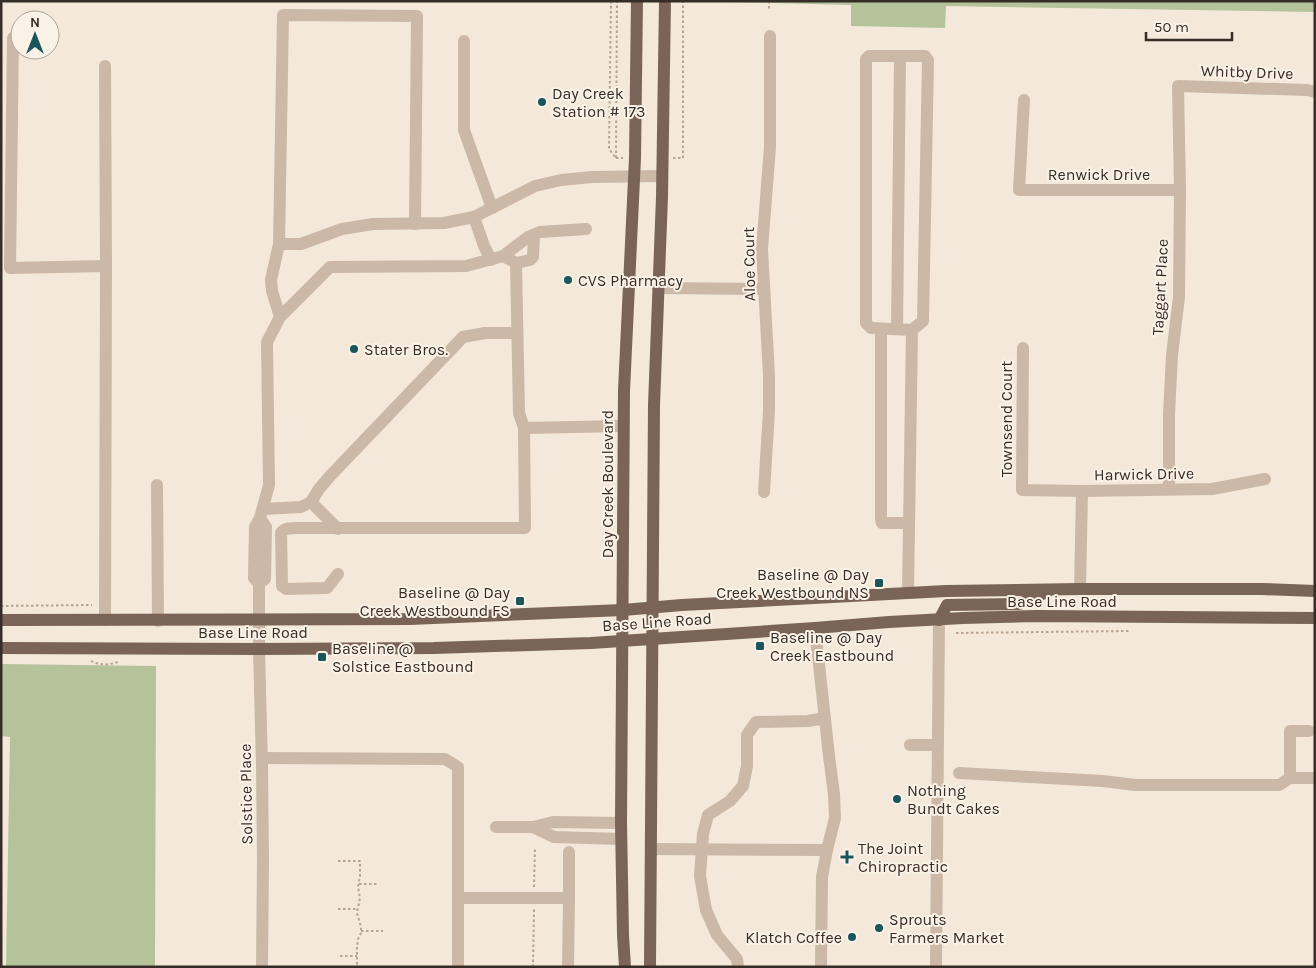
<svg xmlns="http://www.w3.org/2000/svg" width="1316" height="968" font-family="Karla,sans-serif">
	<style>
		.green { fill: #b4c39a }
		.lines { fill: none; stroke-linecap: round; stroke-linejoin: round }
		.path { stroke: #b8a290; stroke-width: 2; stroke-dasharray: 2.5 2.5; stroke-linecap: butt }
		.minor { stroke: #ccb8a6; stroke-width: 12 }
		.major { stroke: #7a6457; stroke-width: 12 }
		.poi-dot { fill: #1a555b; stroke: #faf2e7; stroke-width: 2 }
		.labels { text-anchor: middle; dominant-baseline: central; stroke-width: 4; stroke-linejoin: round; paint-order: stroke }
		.street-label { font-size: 16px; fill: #372d27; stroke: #faf2e7 }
		.poi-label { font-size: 16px; fill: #372d27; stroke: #faf2e7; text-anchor: start }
	</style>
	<rect width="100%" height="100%" fill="#f3e8da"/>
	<g class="green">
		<polygon points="689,1 1315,1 1315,12 946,6 945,28 851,26 851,5"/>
		<polygon points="1,664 156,666 155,967 6,967 10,737 1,736"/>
	</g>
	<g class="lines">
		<g class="path">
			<polyline points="611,1 609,149 616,158"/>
			<polyline points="769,1 769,11"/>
			<polyline points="616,158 623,158"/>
			<polyline points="616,158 617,1"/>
			<polyline points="673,158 683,158 683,1"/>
			<polyline points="1,606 92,605"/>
			<polyline points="956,633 1129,631"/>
			<path d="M91,661c9,5 20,4 29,0"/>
			<polyline points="338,861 360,861 360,876 358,887 360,898 357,913 361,927 361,933 358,939 357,947 357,967"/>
			<polyline points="359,884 379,884"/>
			<polyline points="534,887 535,847"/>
			<polyline points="338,909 358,909"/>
			<polyline points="361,931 383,931"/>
			<polyline points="340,956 357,956"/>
			<polyline points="533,967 534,909"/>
		</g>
		<g class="minor">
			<polyline points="13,38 10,268 106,266"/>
			<polyline points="464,41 464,130 492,208"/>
			<polyline points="105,66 106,266 105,620"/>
			<polyline points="1024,100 1019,190 1180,190"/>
			<polyline points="474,217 484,246 491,260"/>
			<polyline points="279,244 301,244 342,229 373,224 444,223 474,217 535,186 561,180 592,177 662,176"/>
			<polyline points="503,256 528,237 540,232 586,229"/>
			<polyline points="658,288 764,289"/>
			<polyline points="280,317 272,291 271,280 279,244 283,15 417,16 415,224"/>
			<polyline points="881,329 881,520 882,523 909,523"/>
			<polyline points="897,329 900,56"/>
			<polyline points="1023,348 1022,490 1082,491 1212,489 1265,479"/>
			<polyline points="524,428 623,426"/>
			<polyline points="157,485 158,621"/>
			<polyline points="1169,489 1169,414 1172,355 1179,297 1180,190 1178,86 1307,90 1315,92"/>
			<polyline points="764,492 769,410 769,376 762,249 770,147 770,36"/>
			<polyline points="311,502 338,529"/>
			<polyline points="263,509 301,507 311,502 319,489 331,475 463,337 485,333 517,333"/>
			<path d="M338,574l-11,14 -41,1 -4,-3 -1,-53c4,-6 13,-5 20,-5h224l-1,-100 -5,-15 -3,-150"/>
			<polyline points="259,584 265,579 266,527 260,518"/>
			<polyline points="1080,589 1082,491"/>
			<polyline points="908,593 912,330 923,321 928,60 925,56 869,56 866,59 866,323 871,328 912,330"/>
			<polyline points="815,628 829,756 834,794 835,818 827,850 822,877 821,967"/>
			<polyline points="1309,731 1290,731 1290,778 1315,778"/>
			<polyline points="910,745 938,745"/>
			<polyline points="262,758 445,759 458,767 458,967"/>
			<polyline points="959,773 1103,781 1135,785 1279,785 1290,778"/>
			<polyline points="496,827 533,827 553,822 621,823"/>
			<polyline points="533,827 554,837 621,839"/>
			<polyline points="651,849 827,850"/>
			<polyline points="458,898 569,898 568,967"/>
			<polyline points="569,898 569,852"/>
			<polyline points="262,967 263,860 262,767 259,649 259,584 254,578 255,527 260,518 269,485 267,342 280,317 330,267 466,266 503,256 516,263 530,260 533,257 534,235"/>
			<polyline points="738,967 737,959 717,935 706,910 700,876 703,834 708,815 730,801 743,786 747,766 747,735 756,722 808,721 825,718"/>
			<polyline points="936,967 939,620"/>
		</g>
		<g class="major">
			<polyline points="1,620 410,619 623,610 682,605 946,591 1080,589 1262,589 1315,591"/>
			<polyline points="939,620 947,605 1019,604 1047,592"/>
			<polyline points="1,648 259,649 434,648 591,643 815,628 889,622 963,618 1037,616 1315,618"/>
			<polyline points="625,967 623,935 621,823 624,391 635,158 637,1"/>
			<polyline points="650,967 654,405 662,197 665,1"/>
		</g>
	</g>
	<g class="poi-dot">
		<circle cx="542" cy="102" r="5"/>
		<circle cx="568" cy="280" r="5"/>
		<circle cx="354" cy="349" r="5"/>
		<rect x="874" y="578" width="10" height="10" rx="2.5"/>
		<rect x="515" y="596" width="10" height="10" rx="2.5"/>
		<rect x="755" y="641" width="10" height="10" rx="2.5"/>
		<rect x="317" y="652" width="10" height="10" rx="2.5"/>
		<circle cx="897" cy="799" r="5"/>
		<path d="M844.5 849.5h5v5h5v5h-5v5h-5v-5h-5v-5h5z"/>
		<circle cx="879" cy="928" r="5"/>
		<circle cx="852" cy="937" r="5"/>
	</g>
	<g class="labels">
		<g class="street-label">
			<text transform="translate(1247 72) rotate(2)">Whitby Drive</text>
			<text x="1099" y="174">Renwick Drive</text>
			<text transform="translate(749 264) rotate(-91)">Aloe Court</text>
			<text transform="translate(1160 287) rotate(-87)">Taggart Place</text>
			<text transform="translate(1006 419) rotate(-90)">Townsend Court</text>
			<text transform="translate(1144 474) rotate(-1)">Harwick Drive</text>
			<text transform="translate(607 484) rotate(-90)">Day Creek Boulevard</text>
			<text x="1062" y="601">Base Line Road</text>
			<text transform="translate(657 622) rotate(-4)">Base Line Road</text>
			<text x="253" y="632">Base Line Road</text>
			<text transform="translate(246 794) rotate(-91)">Solstice Place</text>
		</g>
		<g class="poi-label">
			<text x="552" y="93">Day Creek<tspan x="552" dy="18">Station # 173</tspan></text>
			<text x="578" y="280">CVS Pharmacy</text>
			<text x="364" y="349">Stater Bros.</text>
			<text x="869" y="574" text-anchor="end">Baseline @ Day<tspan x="869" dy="18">Creek Westbound NS</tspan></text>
			<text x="510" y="592" text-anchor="end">Baseline @ Day<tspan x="510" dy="18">Creek Westbound FS</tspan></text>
			<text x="770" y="637">Baseline @ Day<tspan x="770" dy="18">Creek Eastbound</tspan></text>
			<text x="332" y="648">Baseline @<tspan x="332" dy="18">Solstice Eastbound</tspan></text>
			<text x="907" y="790">Nothing<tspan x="907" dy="18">Bundt Cakes</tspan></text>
			<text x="858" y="848">The Joint<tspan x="858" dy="18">Chiropractic</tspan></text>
			<text x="889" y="919">Sprouts<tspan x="889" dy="18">Farmers Market</tspan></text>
			<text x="842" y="937" text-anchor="end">Klatch Coffee</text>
		</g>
	</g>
	<rect width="1316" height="968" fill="none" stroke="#372d27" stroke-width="5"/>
	<g transform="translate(35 35)"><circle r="24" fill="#faf2e7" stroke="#aca39a"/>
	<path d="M0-4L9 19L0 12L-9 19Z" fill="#1a555b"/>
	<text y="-8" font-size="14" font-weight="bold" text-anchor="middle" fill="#372d27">N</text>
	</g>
	<path d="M1146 32v8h86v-8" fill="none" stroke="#372d27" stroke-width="2.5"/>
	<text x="1154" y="32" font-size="15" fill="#372d27" stroke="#faf2e7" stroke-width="4" paint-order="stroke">50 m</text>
</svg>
